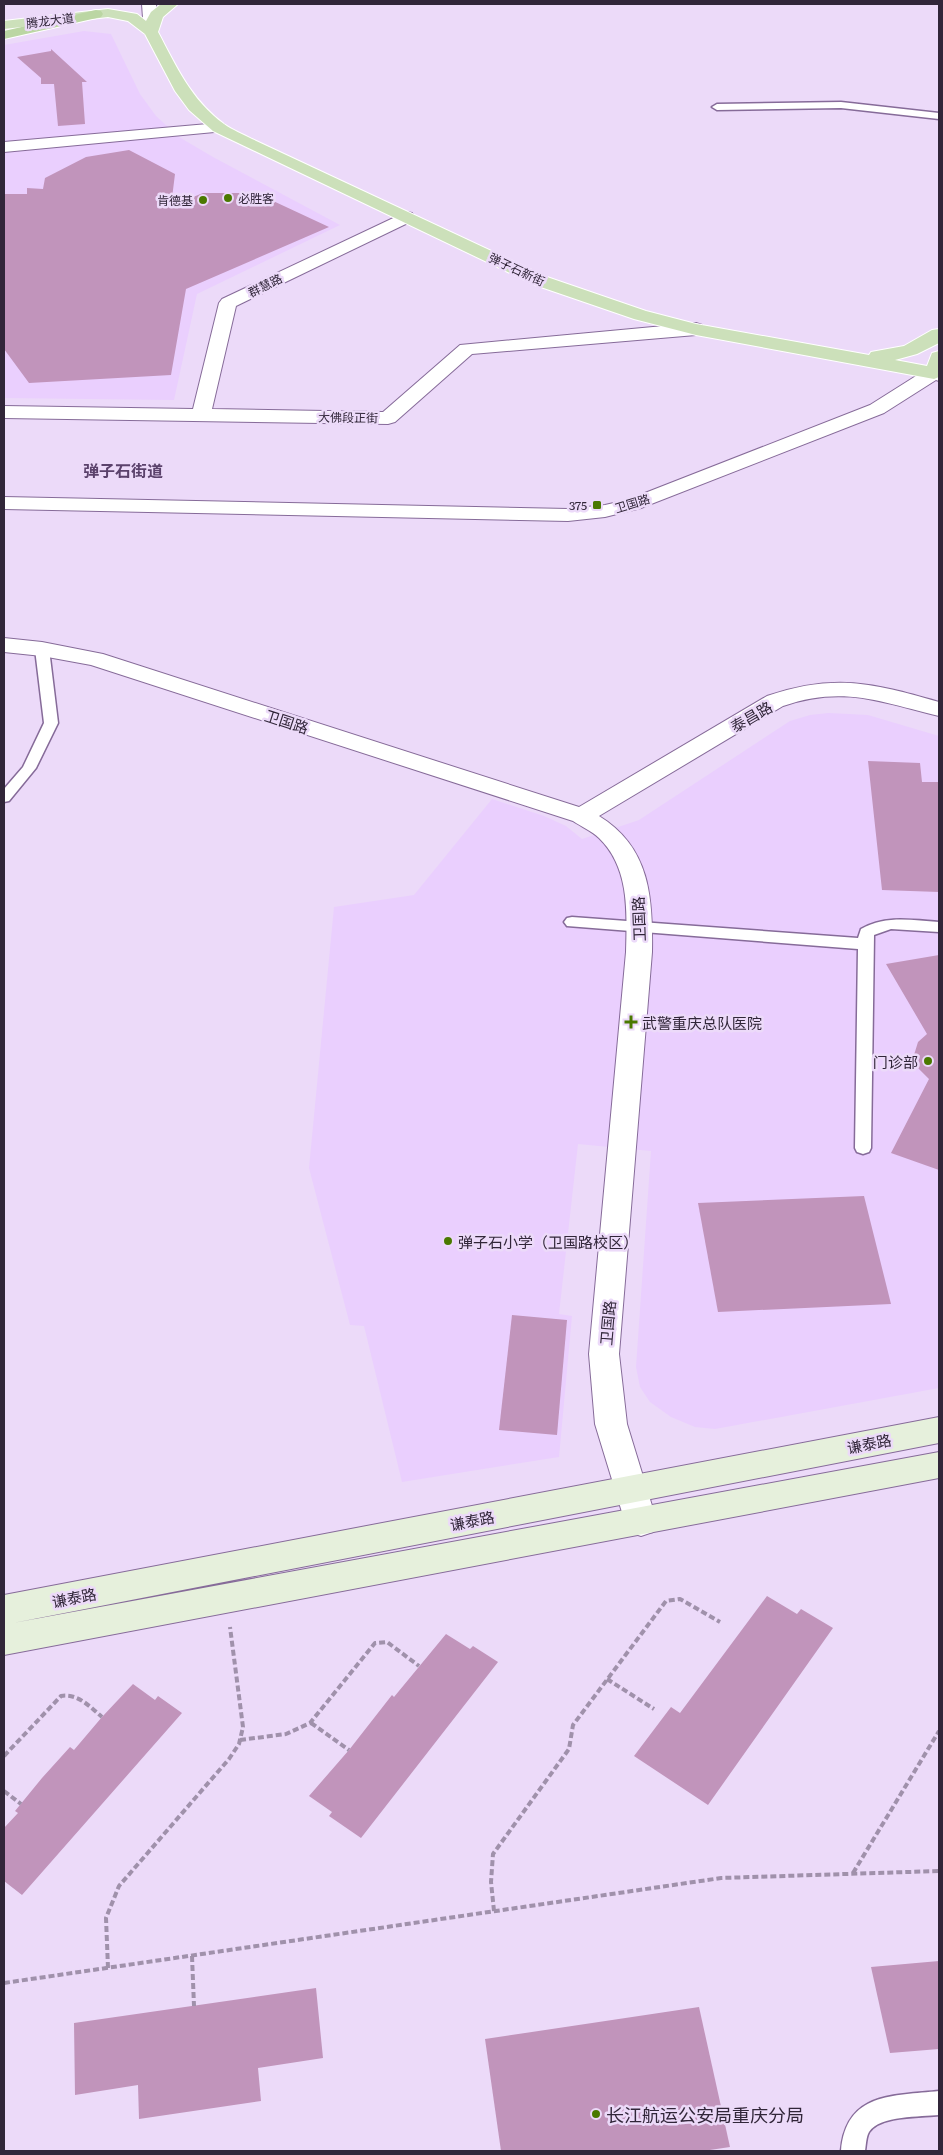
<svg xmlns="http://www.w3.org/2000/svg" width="943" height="2155" font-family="Literata,'Noto Sans SC',serif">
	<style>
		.built { fill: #eacffe }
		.building { fill: #c194bb }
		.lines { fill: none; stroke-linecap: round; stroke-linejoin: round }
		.service-casing { stroke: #866b99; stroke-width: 3 }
		.minor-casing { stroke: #866b99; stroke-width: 2 }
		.tertiary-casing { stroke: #866b99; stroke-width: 2 }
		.secondary-casing { stroke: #866b99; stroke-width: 2 }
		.primary-casing { stroke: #fff; stroke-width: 2 }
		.trunk-casing { stroke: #fff; stroke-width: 2 }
		.path { stroke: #a091ab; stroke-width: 4; stroke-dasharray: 6 3; stroke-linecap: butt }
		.service { fill: #fff; fill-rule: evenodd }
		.minor { fill: #fff; fill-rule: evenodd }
		.tertiary { fill: #fff; fill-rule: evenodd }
		.secondary { fill: #e6f0dc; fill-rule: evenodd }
		.primary { fill: #cce0ba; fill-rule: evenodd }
		.trunk { fill: #bbd6a3; fill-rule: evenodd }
		.poi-dot { fill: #4a7900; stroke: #ecdaf9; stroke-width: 2 }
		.labels { text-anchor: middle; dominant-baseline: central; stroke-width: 5; stroke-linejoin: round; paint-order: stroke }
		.far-street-label { font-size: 12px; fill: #312639; stroke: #ecdaf9 }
		.far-poi-label { font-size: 12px; fill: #312639; stroke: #ecdaf9; text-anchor: end }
		.street-label { font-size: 15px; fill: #312639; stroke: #ecdaf9 }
		.poi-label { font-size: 15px; fill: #312639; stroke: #ecdaf9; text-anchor: start }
		.far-district-label { font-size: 16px; font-weight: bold; fill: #5b426c; stroke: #ecdaf9 }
		.near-poi-label { font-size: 18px; fill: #312639; stroke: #ecdaf9; text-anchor: start }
	</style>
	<rect width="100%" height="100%" fill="#ecdaf9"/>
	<g class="built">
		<polygon points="84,31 111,34 140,94 156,116 179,137 213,157 340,225 197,294 174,400 4,398 4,45"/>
		<polygon points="829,713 868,715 939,736 939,1388 715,1429 695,1427 671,1417 650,1402 640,1387 636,1367 651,1151 578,1144 559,1314 572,1316 559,1457 402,1482 364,1326 350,1325 309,1168 334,907 414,895 492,799 544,816 566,826 582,839 639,820 790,721 810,715"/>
	</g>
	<g class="building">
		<polygon points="51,49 87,82 82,82 85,124 58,126 54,84 41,84 41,78 17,57 51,51"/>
		<polygon points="129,150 175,174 171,206 203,193 256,193 329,227 186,289 171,375 29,383 4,349 4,194 27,194 27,188 43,189 45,178 86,157"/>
		<polygon points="868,761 920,763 922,782 939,782 939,892 882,890"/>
		<polygon points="939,955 939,1170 891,1153 929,1079 918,1068 914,1055 918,1042 927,1034 886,964"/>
		<polygon points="864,1196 891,1304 718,1312 698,1203"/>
		<polygon points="512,1315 567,1320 557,1435 499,1430"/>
		<polygon points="767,1596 797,1614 801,1609 833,1628 708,1805 634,1756 671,1707 680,1713"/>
		<polygon points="446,1634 470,1649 473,1646 498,1662 361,1838 329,1816 332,1812 309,1796 349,1750 392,1695 394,1697"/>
		<polygon points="133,1684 155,1700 158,1696 182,1713 22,1895 4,1881 4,1828 18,1813 15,1811 42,1778 70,1747 74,1750 102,1717"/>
		<polygon points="939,1961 939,2049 890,2053 871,1967"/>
		<polygon points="316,1988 323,2058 258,2068 261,2101 139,2119 138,2085 75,2095 74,2023"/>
		<polygon points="699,2007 730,2147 703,2151 501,2151 485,2039"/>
	</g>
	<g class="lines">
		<defs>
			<g id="service">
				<polygon points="841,102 939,113 939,119 841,108 717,110 712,107 717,104"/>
				<polygon points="42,645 49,649 58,723 36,768 9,801 4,802 4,789 23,767 44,723 35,649"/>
				<path d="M572,917l286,21 3,-9c24,-14 51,-9 78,-7v10l-48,-3 -17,6 -3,213 -2,4 -6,2 -6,-2 -2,-4 3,-199 -291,-23 -3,-4 3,-4z"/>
				<path d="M939,2091v24c-18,2 -59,0 -70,17 -3,5 -3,13 -4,19h-24c5,-59 52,-55 98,-60z"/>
			</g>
			<g id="minor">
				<polygon points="219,123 225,125 227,128 225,131 4,152 4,142"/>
				<polygon points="406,212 412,213 414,217 412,221 236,306 212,409 383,412 460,345 696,323 702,325 705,329 702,333 696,335 472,354 395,422 388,424 4,418 4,406 193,409 219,303 222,299"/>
			</g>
			<g id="tertiary">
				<polygon points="142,4 156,4 158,32 156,35 146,35 144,32"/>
				<polygon points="934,367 939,369 939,381 936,380 884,413 641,508 605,517 568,521 4,509 4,497 568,509 605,505 627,500 870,405 927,369"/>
				<path d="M4,638l38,4 61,12 476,153 188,-111c67,-23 106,-13 172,6v14c-58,-14 -96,-31 -156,-10l-184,110c51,31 54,82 53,136l-33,402 8,70 30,98 -4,10 -12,4 -12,-4 -4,-10 -30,-98 -6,-70 37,-402c1,-39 4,-84 -27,-114 -7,-7 -17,-11 -26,-17l-482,-156 -49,-9 -38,-4z"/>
			</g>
			<polygon id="secondary" points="939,1417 939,1443 13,1623 939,1452 939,1478 4,1655 4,1595"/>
			<path id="primary" d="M161,4h17l-15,13 -5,15c18,34 33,68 66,92 8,6 19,10 28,15l295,138 99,34 50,13 173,31 2,-3 33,-6 28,-16 7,-1v14l-22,11 -22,6 32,6 5,-13 7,-2v26l-5,2 -238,-44 -62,-16 -99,-34 -322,-154 -24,-21 -14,-19 -30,-57 -17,-13 -20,-4 -104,12v-8l104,-12 29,5 9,7 5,-9z"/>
			<polygon id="trunk" points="96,10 101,11 103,14 101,17 4,39 4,31"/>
		</defs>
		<use href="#service" class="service-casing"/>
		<use href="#minor" class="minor-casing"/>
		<use href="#tertiary" class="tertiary-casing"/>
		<use href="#secondary" class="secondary-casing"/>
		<use href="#primary" class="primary-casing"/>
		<use href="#trunk" class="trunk-casing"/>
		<g class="path">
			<polyline points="607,1679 654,1709"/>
			<polyline points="311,1723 349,1750"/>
			<polyline points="240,1740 286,1734 310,1723 375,1643 387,1642 419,1666"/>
			<path d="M4,1756l57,-60c17,-3 29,11 41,21"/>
			<polyline points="4,1791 21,1804"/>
			<polyline points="853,1873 939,1731"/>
			<polyline points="494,1911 491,1882 493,1854 569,1749 573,1725 666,1601 680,1599 720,1622"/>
			<polyline points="192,1956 194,2006"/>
			<polyline points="108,1968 106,1918 119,1886 229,1759 239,1744 243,1727 230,1627"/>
			<polyline points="4,1983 721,1878 939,1871"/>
		</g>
		<use href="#service" class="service"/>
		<use href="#minor" class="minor"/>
		<use href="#tertiary" class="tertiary"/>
		<use href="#secondary" class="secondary"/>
		<use href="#primary" class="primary"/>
		<use href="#trunk" class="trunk"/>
	</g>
	<g class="poi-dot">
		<circle cx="228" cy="198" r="5"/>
		<circle cx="203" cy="200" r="5"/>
		<rect x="592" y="500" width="10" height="10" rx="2.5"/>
		<path d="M628.5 1014.5h5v5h5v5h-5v5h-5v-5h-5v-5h5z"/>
		<circle cx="928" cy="1061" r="5"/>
		<circle cx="448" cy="1241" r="5"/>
		<circle cx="596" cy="2114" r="5"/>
	</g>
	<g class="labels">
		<g class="far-street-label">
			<text transform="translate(50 20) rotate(-7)">腾龙大道</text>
			<text transform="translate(517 269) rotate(25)">弹子石新街</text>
			<text transform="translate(265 285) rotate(-26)">群慧路</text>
			<text transform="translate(348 417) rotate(1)">大佛段正街</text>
			<text transform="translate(632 503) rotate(-17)">卫国路</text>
		</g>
		<g class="far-poi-label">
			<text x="238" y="198" text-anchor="start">必胜客</text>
			<text x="193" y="200">肯德基</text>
			<text x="587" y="505">375</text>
		</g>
		<g class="street-label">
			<text transform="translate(751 716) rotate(-30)">泰昌路</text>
			<text transform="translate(287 721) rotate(18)">卫国路</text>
			<text transform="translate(638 919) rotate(-92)">卫国路</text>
			<text transform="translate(607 1323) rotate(-85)">卫国路</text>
			<text transform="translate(869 1443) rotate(-11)">谦泰路</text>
			<text transform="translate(472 1520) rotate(-11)">谦泰路</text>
			<text transform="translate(74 1597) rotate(-11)">谦泰路</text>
		</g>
		<g class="poi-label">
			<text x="642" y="1022">武警重庆总队医院</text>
			<text x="918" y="1061" text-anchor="end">门诊部</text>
			<text x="458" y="1241">弹子石小学（卫国路校区）</text>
		</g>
		<g class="far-district-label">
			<text x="123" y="470">弹子石街道</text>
		</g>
		<g class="near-poi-label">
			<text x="606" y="2114">长江航运公安局重庆分局</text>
		</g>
	</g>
	<rect width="943" height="2155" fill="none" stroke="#312639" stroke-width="10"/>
</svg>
